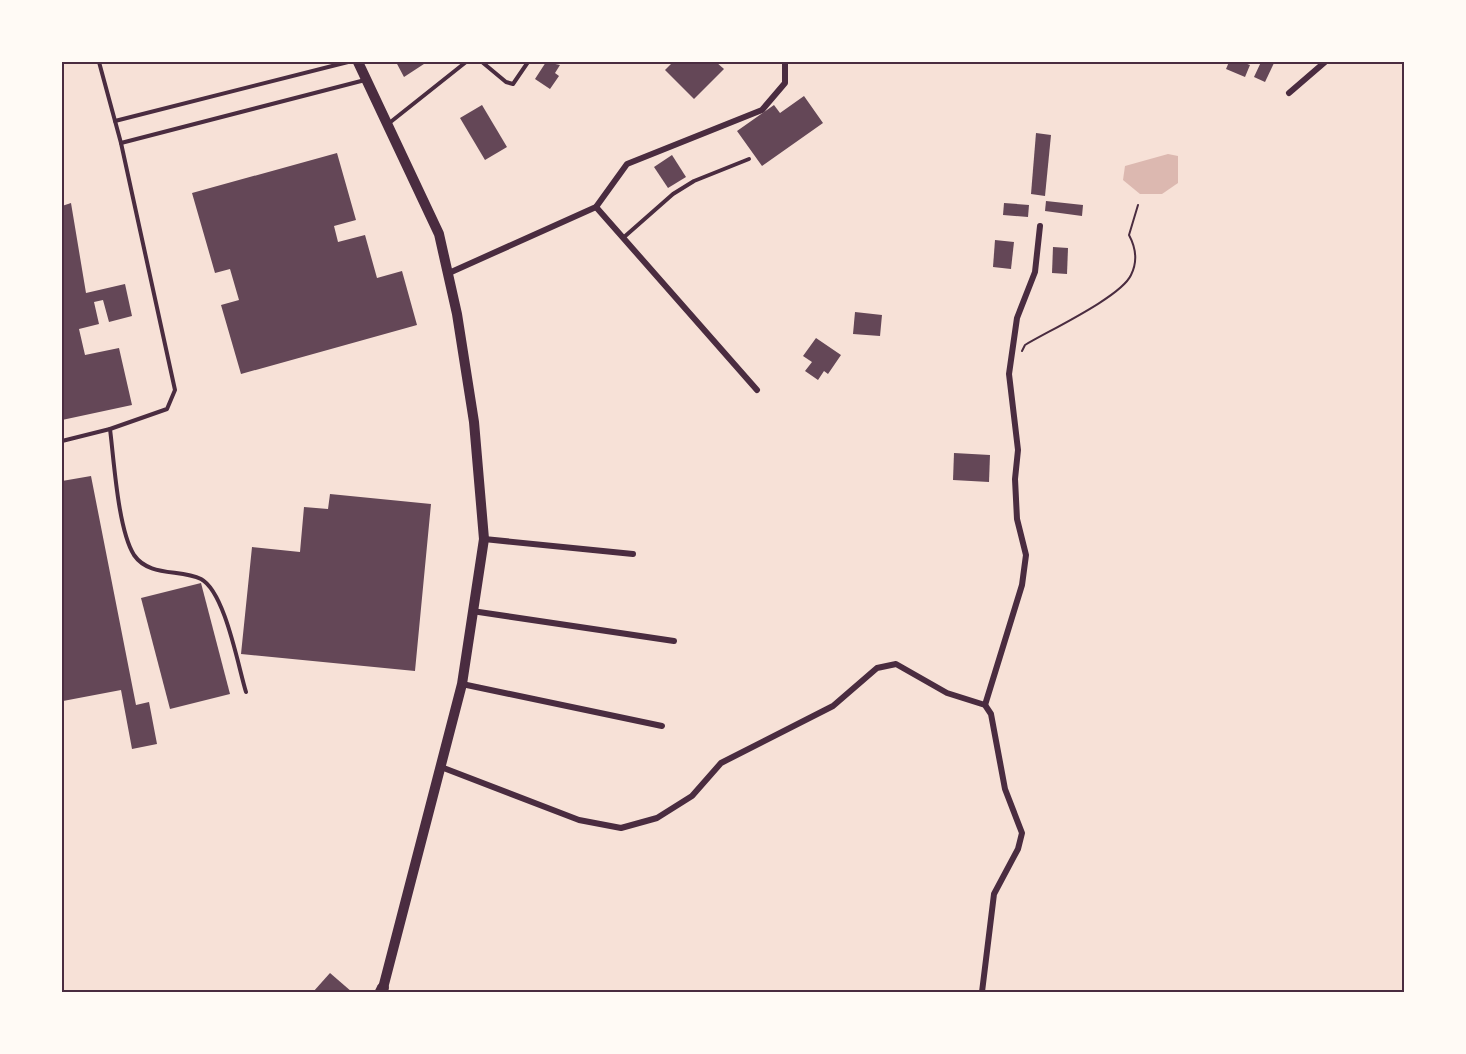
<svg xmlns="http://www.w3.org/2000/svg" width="1466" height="1054" font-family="Overpass,sans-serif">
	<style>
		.water { fill: #dcb8b0 }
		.building { fill: #644757 }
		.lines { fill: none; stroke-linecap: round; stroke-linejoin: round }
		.path { stroke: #4a2c40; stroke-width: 2 }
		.service { stroke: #4a2c40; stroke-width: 4 }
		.minor { stroke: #4a2c40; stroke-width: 6 }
		.secondary { stroke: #4a2c40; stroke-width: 10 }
		.primary { stroke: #4a2c40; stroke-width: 12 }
		.neatline { fill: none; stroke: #4a2c40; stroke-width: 2 }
	</style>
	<rect width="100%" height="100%" fill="#f7e1d7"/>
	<polygon class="water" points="1168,154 1178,156 1178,183 1162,194 1140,194 1123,180 1125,166"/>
	<g class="building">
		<polygon points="396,62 427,62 404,77"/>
		<polygon points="546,62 560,65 555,73 559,76 550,89 535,79"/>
		<polygon points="673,62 716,62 724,69 694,99 665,70"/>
		<polygon points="1229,62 1242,62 1250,65 1245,77 1226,69"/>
		<polygon points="1261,62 1274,63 1265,82 1254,77"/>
		<polygon points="804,96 823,123 762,166 737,131 774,105 780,113"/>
		<polygon points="482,105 507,147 485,160 460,118"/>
		<polygon points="1036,133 1051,135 1045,196 1031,194"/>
		<polygon points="337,153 356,220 334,226 338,242 365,235 377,278 402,271 417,325 241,374 221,305 239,300 230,269 215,273 192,193"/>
		<polygon points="672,155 686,177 668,188 654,167"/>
		<polygon points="1046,201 1083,205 1082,216 1045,211"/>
		<polygon points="71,203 86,293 125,284 132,316 109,322 103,300 94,302 99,324 79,329 85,355 119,348 132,405 62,420 62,206"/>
		<polygon points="1004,203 1029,205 1028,217 1003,215"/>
		<polygon points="995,240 1014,242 1011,269 993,267"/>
		<polygon points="1053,247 1068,248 1067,274 1052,273"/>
		<polygon points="855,312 882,315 880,336 853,334"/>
		<polygon points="816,338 841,355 828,374 824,371 818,380 805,371 812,362 803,356"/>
		<polygon points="954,453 990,455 989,482 953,480"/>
		<polygon points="91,476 136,705 149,702 157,744 132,749 121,690 63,701 62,481"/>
		<polygon points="330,494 431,504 415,671 241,654 252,547 300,552 304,507 328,509"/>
		<polygon points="201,583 230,694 170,709 141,598"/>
		<polygon points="330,973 352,992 313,992"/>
	</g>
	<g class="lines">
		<path class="path" d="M1022,351l3,-6c23,-14 96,-48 106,-70 7,-14 5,-27 -2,-40l9,-30"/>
		<g class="service">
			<polyline points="482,62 506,82 513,84 528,62"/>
			<polyline points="115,121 348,62"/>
			<polyline points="388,124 466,62"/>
			<polyline points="121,143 365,80"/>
			<polyline points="623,238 673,194 694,181 749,159"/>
			<path d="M110,429c4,31 8,101 24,126 15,22 46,14 67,24 24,13 37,87 45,113"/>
			<polyline points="62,441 110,429 167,409 175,390 121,143 99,62"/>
		</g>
		<g class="minor">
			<polyline points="1289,93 1325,62"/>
			<polyline points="596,207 757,390"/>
			<polyline points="449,273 596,207 627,164 762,110 785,83 785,62"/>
			<polyline points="484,539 633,554"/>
			<polyline points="472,611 674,641"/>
			<polyline points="462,684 662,726"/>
			<polyline points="985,705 1022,585 1026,555 1017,519 1015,479 1018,450 1009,374 1017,318 1035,272 1040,226"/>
			<polyline points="441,767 579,820 621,828 657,818 692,796 721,763 833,706 877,668 896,664 947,693 985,705 991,714 1005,789 1022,833 1018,849 994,894 982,992"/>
		</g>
		<polyline class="secondary" points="358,62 439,234 457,314 474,422 484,539 462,684 382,992"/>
		<polyline class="primary" points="381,992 383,988"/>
	</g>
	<rect width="1466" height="1054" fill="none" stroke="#fffaf5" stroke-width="126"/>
	<rect x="63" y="63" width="1340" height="928" class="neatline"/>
</svg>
